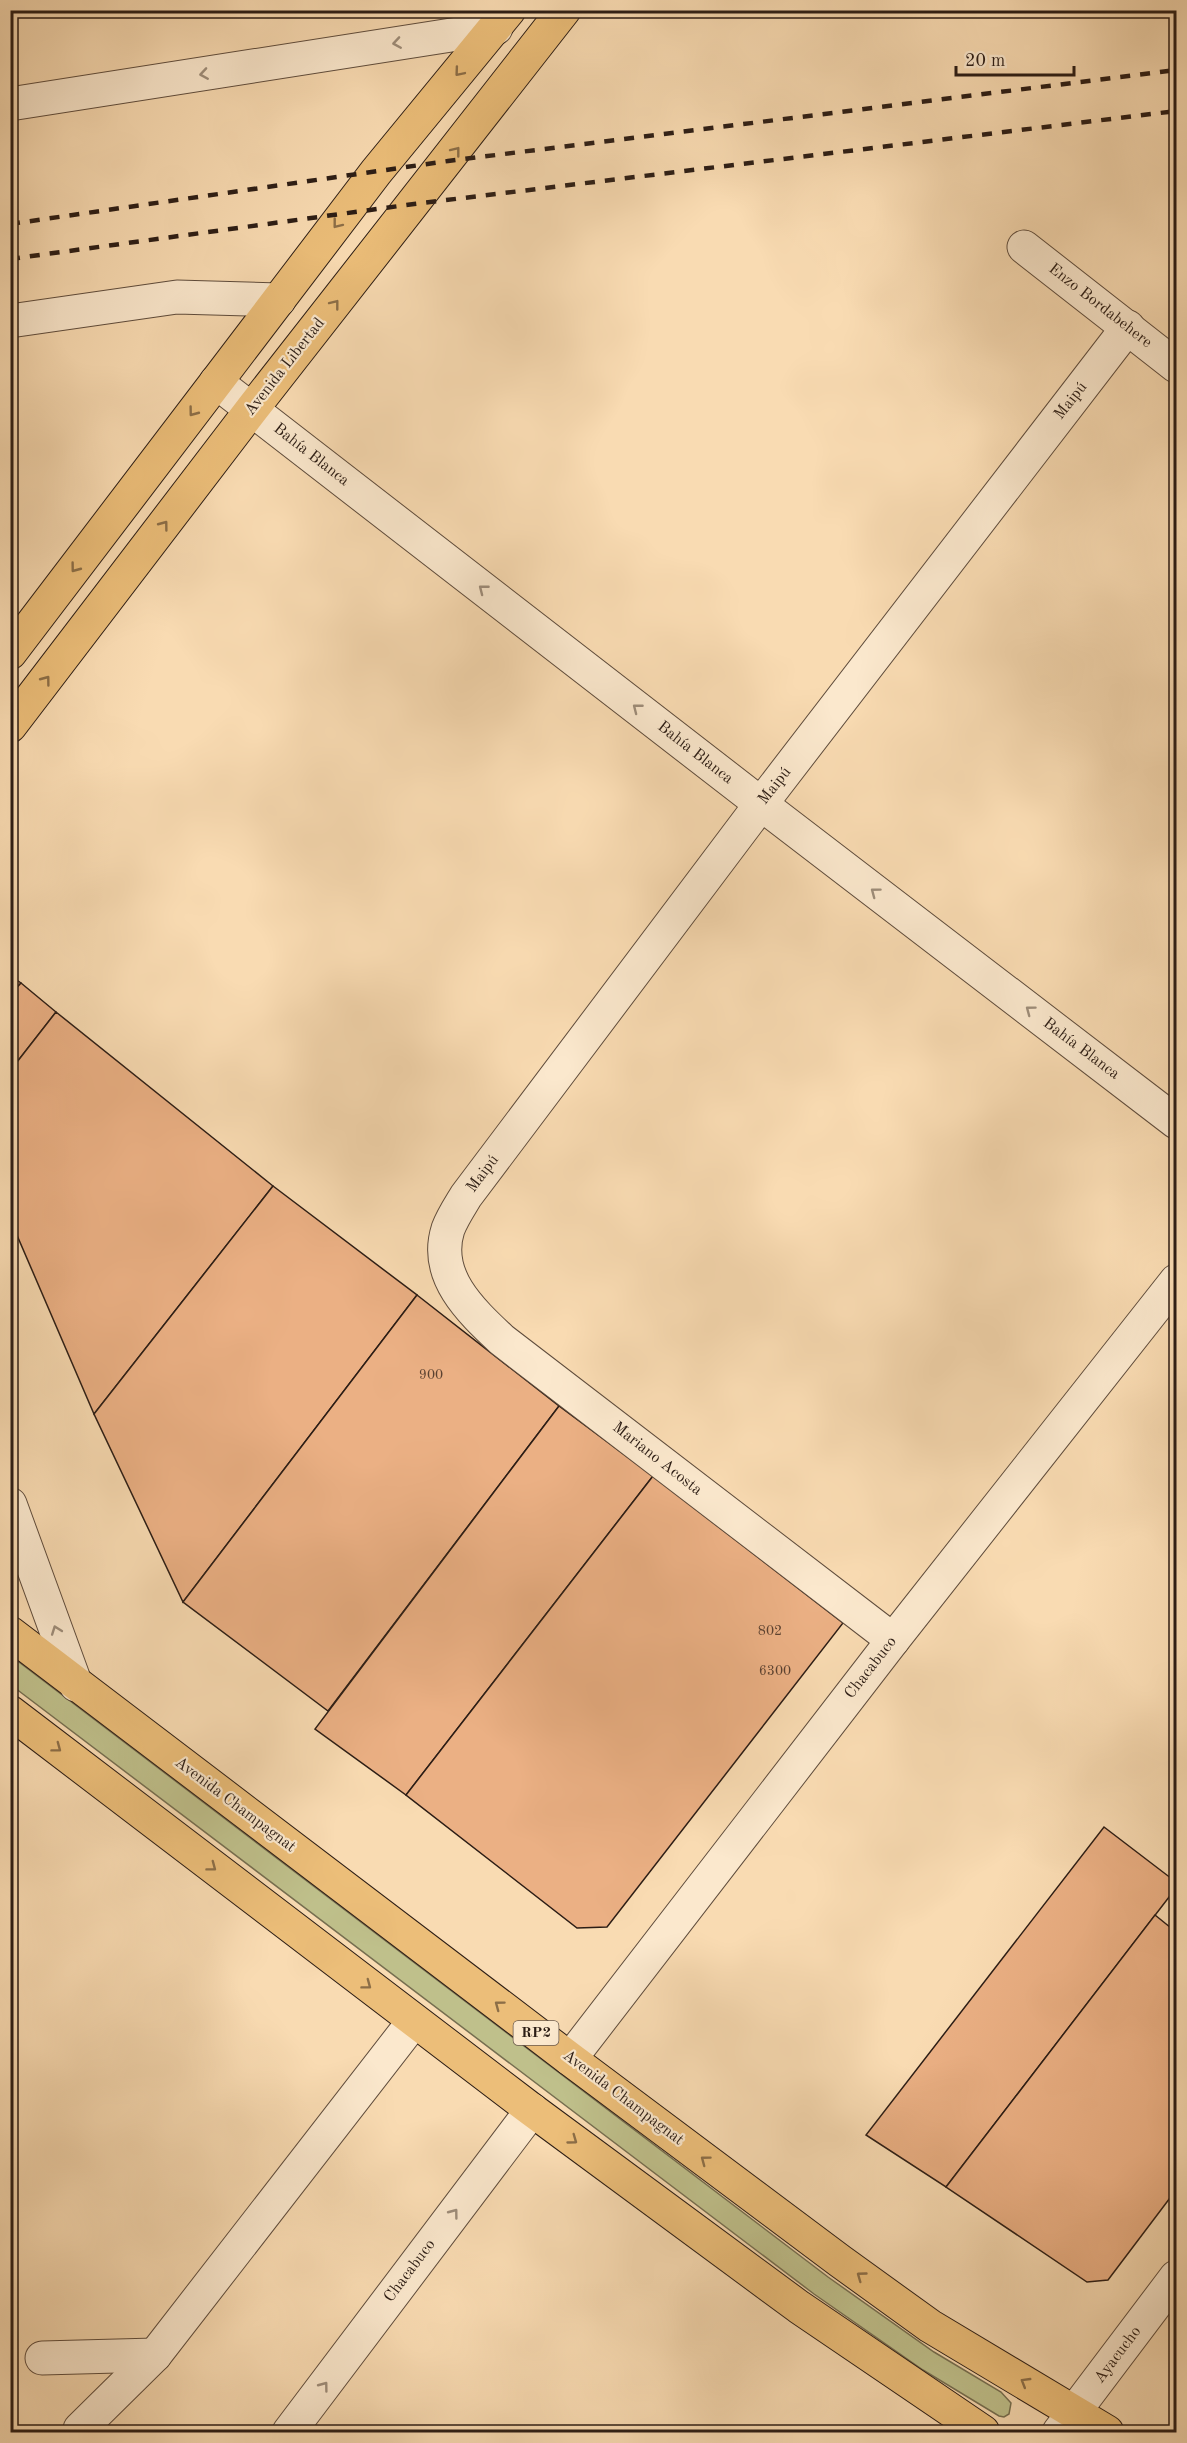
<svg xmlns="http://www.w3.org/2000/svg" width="1187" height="2443" font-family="'Old Standard TT',serif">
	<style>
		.green { fill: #bfc08b; stroke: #766e50; stroke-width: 1.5 }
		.building { fill: #ebb084; stroke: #2c1d15; stroke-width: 1.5 }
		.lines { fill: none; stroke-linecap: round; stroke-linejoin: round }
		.minor-casing { stroke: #5f4c3c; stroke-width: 35 }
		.major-casing { stroke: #2c1d15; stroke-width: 35 }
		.highway-casing { stroke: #2c1d15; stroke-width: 35 }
		.minor { stroke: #fbe8cd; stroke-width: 33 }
		.major { stroke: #ecbe79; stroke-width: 33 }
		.highway { stroke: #ecbe79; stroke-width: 33 }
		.rail { stroke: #2c1d15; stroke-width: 4.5; stroke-dasharray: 10 10; stroke-linecap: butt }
		.oneway { stroke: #9e8d7a }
		.oneway2 { stroke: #8c6e47 }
		.labels { text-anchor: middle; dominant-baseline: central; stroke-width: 4.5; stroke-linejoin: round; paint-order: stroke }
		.number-label { font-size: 14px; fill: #5c4231 }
		.shield { fill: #fbe8cd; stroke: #6a5a4c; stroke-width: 1.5 }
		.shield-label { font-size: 15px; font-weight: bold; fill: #2c1d15 }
		.street-label { font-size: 16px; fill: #2c1d15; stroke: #fbe8cd }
	</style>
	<rect width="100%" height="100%" fill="#f9dbb2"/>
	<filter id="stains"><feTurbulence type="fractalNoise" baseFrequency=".00333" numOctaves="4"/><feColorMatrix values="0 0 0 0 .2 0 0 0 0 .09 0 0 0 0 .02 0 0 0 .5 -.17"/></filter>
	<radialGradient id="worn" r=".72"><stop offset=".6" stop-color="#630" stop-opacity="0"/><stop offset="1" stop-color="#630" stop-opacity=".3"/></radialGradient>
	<polygon class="green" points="11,1656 828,2277 934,2352 1001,2392 1011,2403 1009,2414 1004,2417 999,2416 923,2370 814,2294 11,1685"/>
	<g class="building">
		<polygon points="10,975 21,983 10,995"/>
		<polygon points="21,983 56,1012 10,1071 10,995"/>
		<polygon points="56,1012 273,1186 94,1414 10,1219 10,1071"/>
		<polygon points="273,1186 417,1295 183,1602 94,1414"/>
		<polygon points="417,1295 559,1406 328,1711 183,1602"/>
		<polygon points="559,1406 653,1476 406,1795 315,1729"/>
		<polygon points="653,1476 843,1623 607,1927 577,1928 406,1795"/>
		<polygon points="1104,1827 1176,1882 1176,1888 946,2187 866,2135"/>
		<polygon points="1155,1915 1176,1932 1176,2190 1108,2280 1087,2282 946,2187"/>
	</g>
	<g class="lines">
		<defs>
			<g id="minor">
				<polyline points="10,104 496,28"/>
				<polyline points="1024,247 1176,366"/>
				<polyline points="10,321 177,297 279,300"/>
				<polyline points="216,382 761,804 1176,1122"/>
				<polyline points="10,1504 76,1685"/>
				<path d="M893,1640l-391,-300c-31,-29 -69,-64 -54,-111 4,-11 12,-23 18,-33l295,-392 367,-477"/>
				<polyline points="570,2059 893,1640 1176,1281"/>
				<polyline points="42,2358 155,2355"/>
				<polyline points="80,2429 155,2355 414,2021"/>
				<polyline points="289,2432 532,2110"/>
				<polyline points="1059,2432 1176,2277"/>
			</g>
			<g id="major">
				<polyline points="10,653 376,172 509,10"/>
				<polyline points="10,726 252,409 564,10"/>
			</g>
			<g id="highway">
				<polyline points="10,1633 570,2059 840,2261 930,2326 1107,2432"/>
				<polyline points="10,1712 532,2110 799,2307 983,2432"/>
			</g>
		</defs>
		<use href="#minor" class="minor-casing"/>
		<use href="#major" class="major-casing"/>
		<use href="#highway" class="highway-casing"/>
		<use href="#minor" class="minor"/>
		<use href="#major" class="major"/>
		<use href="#highway" class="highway"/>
		<g class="rail">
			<polyline points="10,224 448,161 1176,70"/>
			<polyline points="10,259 414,204 1176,111"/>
		</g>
	</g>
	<defs><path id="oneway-chevron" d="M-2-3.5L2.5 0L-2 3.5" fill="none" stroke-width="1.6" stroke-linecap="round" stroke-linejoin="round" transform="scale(1.5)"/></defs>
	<g class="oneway">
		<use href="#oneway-chevron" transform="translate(397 43) rotate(171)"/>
		<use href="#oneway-chevron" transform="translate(204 74) rotate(171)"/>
		<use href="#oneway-chevron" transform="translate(483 589) rotate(-142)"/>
		<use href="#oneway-chevron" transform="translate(637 708) rotate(-142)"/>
		<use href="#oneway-chevron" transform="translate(875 892) rotate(-143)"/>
		<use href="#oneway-chevron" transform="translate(1030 1010) rotate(-143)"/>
		<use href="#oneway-chevron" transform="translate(56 1630) rotate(-110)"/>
		<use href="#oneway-chevron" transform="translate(454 2213) rotate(-53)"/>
		<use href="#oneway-chevron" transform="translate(324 2386) rotate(-53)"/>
	</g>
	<g class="oneway2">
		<use href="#oneway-chevron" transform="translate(459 72) rotate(130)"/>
		<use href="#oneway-chevron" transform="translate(456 151) rotate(-52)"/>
		<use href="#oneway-chevron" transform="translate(337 224) rotate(128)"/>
		<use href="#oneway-chevron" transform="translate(335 304) rotate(-52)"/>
		<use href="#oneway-chevron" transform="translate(193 412) rotate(127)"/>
		<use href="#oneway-chevron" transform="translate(164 525) rotate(-53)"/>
		<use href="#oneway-chevron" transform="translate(75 568) rotate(127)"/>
		<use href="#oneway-chevron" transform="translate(46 680) rotate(-53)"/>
		<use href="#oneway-chevron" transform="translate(57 1748) rotate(37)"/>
		<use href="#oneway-chevron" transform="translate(212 1867) rotate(37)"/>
		<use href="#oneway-chevron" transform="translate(367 1985) rotate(37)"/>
		<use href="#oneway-chevron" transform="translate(499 2005) rotate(-143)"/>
		<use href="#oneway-chevron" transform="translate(573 2140) rotate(36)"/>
		<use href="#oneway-chevron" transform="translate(705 2160) rotate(-143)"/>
		<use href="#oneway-chevron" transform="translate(861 2276) rotate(-144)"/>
		<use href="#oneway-chevron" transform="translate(1025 2382) rotate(-149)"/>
	</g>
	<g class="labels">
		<g class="number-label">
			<text x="431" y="1375">900</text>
			<text x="770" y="1631">802</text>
			<text x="775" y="1671">6300</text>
		</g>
		<rect class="shield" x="513.5" y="2021" width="45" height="24" rx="4.5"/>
		<g class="shield-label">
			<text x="536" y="2033">RP2</text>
		</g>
		<g class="street-label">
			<text transform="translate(1100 306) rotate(38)">Enzo Bordabehere</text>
			<text transform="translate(285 367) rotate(-52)">Avenida Libertad</text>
			<text transform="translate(1071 401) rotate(-52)">Maipú</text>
			<text transform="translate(311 455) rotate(38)">Bahía Blanca</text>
			<text transform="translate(695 753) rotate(38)">Bahía Blanca</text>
			<text transform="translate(775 786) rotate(-52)">Maipú</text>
			<text transform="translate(1081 1049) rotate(37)">Bahía Blanca</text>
			<text transform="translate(483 1174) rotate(-53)">Maipú</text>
			<text transform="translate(657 1459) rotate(38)">Mariano Acosta</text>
			<text transform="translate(871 1668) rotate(-52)">Chacabuco</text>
			<text transform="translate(235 1805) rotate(37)">Avenida Champagnat</text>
			<text transform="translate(623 2098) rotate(37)">Avenida Champagnat</text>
			<text transform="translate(410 2271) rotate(-53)">Chacabuco</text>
			<text transform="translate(1118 2355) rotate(-53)">Ayacucho</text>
		</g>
	</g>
	<rect width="1187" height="2443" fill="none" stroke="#f9dbb2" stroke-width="36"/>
	<rect x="12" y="12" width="1163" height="2419" fill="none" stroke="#2c1d15" stroke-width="3"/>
	<rect x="18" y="18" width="1151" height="2407" fill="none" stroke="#2c1d15" stroke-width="1.5"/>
	<path d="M956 66v9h118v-9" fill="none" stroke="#2c1d15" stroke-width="3"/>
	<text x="965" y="66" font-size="18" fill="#2c1d15" stroke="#fbe8cd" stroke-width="4.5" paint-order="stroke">20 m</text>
	<rect width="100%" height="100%" filter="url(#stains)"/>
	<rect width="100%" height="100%" fill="url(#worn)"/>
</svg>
